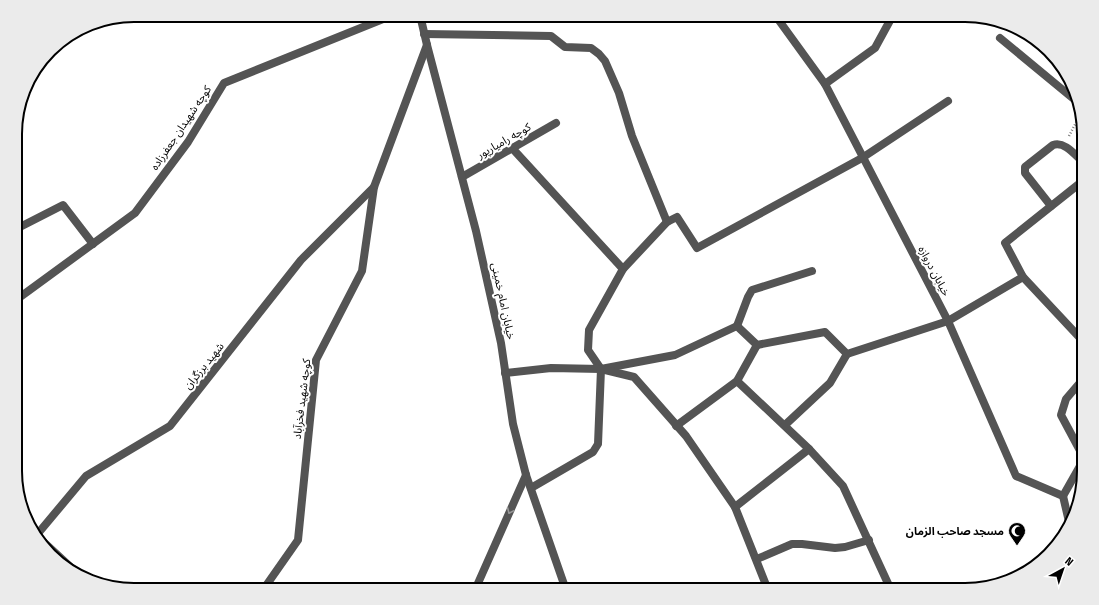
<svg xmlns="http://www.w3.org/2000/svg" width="1099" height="605" font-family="'Fira Sans Condensed','Noto Sans Arabic',sans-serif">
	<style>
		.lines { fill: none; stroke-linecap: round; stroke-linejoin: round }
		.path { stroke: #767676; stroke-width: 2.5; stroke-dasharray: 1 2; stroke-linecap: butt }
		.minor { stroke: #545454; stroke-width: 8 }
		.tertiary { stroke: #545454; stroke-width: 8 }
		.oneway { stroke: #989898 }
		.labels { text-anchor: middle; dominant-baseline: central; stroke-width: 4; stroke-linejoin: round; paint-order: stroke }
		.street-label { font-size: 11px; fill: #000; stroke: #fff }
		.poi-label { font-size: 11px; font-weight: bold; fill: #000; stroke: #fff; text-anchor: end }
		.rim { fill: none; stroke: #000; stroke-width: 2 }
	</style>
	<rect width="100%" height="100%" fill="#fff"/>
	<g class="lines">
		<polyline class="path" points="1069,136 1080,115"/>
		<g class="minor">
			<polyline points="775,15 825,84 948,321 1016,476 1063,496 1070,526"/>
			<polyline points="424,34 551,36 565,47 591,48 599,54 605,61 619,93 632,136 667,222"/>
			<polyline points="1000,38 1075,100"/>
			<polyline points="825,84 875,48 893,15"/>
			<polyline points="512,148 623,269"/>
			<polyline points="462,177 556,123"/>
			<polyline points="1084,180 1005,243 1023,277 1081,339 1084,341"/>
			<path d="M1051,206l-26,-33v-6l28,-22c12,-4 22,10 31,18"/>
			<polyline points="16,229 63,205 93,244"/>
			<polyline points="16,300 135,213 188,142 224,83 393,15"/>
			<polyline points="737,326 748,297 752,290 812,271"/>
			<polyline points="601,369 588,350 589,330 623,269 667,222 677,217 697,248 862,158 948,101"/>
			<polyline points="601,369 675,355 737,326 757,345 825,332 847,354 948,321 1023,277"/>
			<polyline points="505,373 551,368 601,369 634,377 686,436 735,507 768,590"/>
			<polyline points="1084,378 1066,399 1061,415 1084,458"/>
			<polyline points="737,381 809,449 843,486 891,590"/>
			<polyline points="785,425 830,383 847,354"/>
			<polyline points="676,426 737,381 757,345"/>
			<polyline points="531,488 593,452 598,444 601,369"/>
			<polyline points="1063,496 1084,459"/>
			<polyline points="735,507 809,449"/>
			<polyline points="32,529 37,536 79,575"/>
			<polyline points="35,537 86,476 170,426 301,260 374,187"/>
			<polyline points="757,559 792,544 802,544 835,548 845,547 869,540"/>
			<polyline points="263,590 298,540 316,360 362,271 374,187 427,45"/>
		</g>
		<g class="tertiary">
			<polyline points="420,15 427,45 476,231 501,343 513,424 526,475 566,590"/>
			<polyline points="475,590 526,475"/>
			<polyline points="505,590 529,586 547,590"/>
		</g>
	</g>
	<defs><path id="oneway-chevron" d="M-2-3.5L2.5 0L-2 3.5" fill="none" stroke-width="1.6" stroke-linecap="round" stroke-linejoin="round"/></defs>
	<use class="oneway" href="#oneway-chevron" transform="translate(510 511) rotate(114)"/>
	<defs>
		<symbol id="mosque-pin" viewBox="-11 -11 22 30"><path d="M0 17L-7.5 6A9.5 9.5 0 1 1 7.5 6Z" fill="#000" stroke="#fff"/><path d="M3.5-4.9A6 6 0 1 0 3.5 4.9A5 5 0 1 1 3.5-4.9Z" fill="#fff"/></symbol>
	</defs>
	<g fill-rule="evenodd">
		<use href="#mosque-pin" x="1007" y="521" width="20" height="27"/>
	</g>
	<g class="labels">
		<g class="street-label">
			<text transform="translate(181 128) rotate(-56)">کوچه شهیدان جعفرزاده</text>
			<text transform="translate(504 141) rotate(-30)">کوچه رامیارپور</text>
			<text transform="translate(934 271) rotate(62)">خیابان دروازه</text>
			<text transform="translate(503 301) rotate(78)">خیابان امام خمینی</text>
			<text transform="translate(204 366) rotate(-51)">شهید برزگران</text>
			<text transform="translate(302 399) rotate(-83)">کوچه شهید فخرآباد</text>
		</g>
		<g class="poi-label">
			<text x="1004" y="531">مسجد صاحب الزمان</text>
		</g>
	</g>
	<path d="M0 0H1099V605H0ZM134 22H965A112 112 0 0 1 1077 134V471A112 112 0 0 1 965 583H134A112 112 0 0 1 22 471V134A112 112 0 0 1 134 22Z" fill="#ebebeb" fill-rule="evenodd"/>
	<path class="rim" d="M134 22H965A112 112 0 0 1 1077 134V471A112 112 0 0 1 965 583H134A112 112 0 0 1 22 471V134A112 112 0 0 1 134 22Z"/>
	<g transform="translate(1063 569) rotate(40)" stroke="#ffffff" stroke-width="3" paint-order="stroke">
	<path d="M0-3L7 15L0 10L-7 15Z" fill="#000000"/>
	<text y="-6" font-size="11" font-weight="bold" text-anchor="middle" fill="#000000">N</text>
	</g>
</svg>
